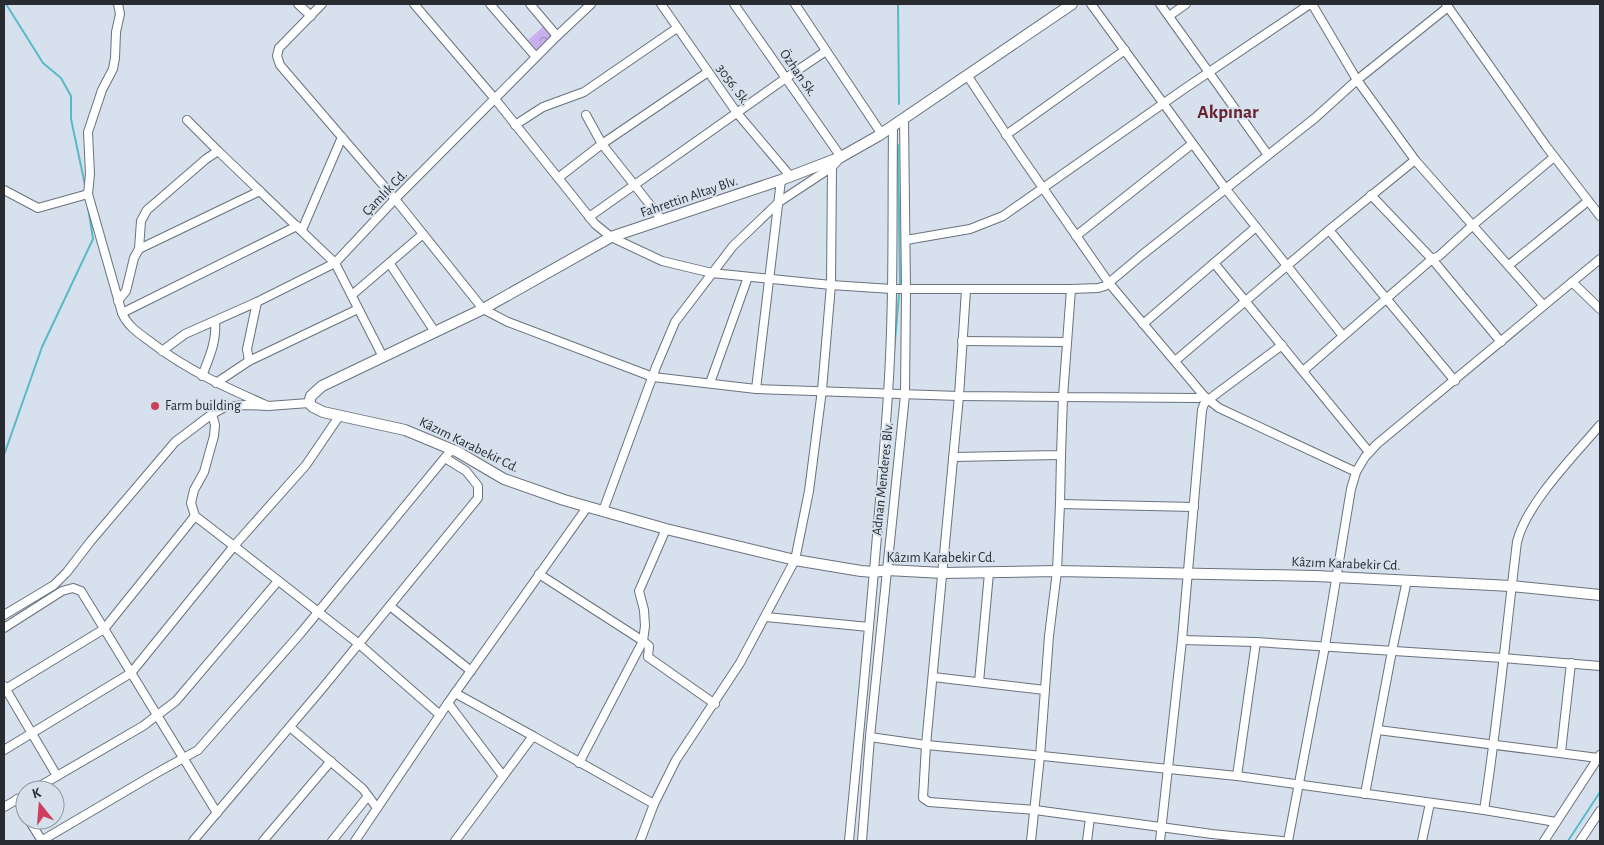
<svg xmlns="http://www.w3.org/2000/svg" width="1604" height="845" font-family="'Alegreya Sans',sans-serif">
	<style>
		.park { fill: url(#park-crowns) }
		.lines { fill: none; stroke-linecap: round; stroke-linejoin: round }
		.stream { stroke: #59b9c6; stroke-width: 2 }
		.street-casing { stroke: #69727d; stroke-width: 10 }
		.secondary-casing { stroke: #69727d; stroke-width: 12 }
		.street { stroke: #fff; stroke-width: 8 }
		.secondary { stroke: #fff; stroke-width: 10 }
		.poi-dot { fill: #ce3e5d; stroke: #d7e1ed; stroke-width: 2 }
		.labels { text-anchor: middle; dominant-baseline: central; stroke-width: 4; stroke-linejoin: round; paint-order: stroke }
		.street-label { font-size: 14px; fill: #282c31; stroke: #d7e1ed }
		.poi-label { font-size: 14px; fill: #282c31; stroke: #d7e1ed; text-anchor: start }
		.district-label { font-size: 19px; font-weight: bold; fill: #682330; stroke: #d7e1ed }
	</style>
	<defs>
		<pattern id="park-crowns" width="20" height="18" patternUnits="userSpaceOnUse" patternTransform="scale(1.25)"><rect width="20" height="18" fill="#c7b0ed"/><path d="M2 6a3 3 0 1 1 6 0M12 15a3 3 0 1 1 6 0" fill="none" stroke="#a28fc1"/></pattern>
	</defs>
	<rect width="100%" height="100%" fill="#d7e1ed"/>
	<polygon class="park" points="544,26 552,36 537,50 528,40"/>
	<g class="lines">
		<g class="stream">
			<polyline points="6,4 43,63 61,78 71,96 71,119 85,185"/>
			<polyline points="898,4 899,104"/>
			<polyline points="898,145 900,285"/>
			<polyline points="894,352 899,295"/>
			<polyline points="4,455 42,347 93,239 88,207"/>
			<polyline points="1568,841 1600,792"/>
		</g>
		<defs>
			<g id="street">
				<path d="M118,4l2,10 -4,18 -1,26 -2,11 -11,21 -14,42 2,42 -2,20 34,119c6,14 18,21 30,30 35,27 75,45 116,63"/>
				<polyline points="298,4 311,16"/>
				<polyline points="322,4 279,48 277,56 280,65 395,199 483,309 508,322 653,377 756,389 959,396 1063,397 1061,455 953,457"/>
				<polyline points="414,4 495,99 595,224 611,237 662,261 712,273 831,285 892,289 1071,289 1098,288 1105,286 1142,255 1315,118 1357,80 1448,7"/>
				<polyline points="490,4 536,57"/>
				<polyline points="530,4 557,36"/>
				<polyline points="661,4 737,113 791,177"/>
				<polyline points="795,4 881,133"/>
				<polyline points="1091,4 1225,188 1343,336"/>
				<polyline points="1160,4 1268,155"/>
				<polyline points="1312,4 1357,80 1415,160 1543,305"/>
				<polyline points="1446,4 1546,146 1600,216"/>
				<polyline points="1169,16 1186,4"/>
				<polyline points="967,75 1018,152 1109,283 1204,396 1219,408 1356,472 1351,489 1325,646 1288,841"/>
				<polyline points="586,115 602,144 662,220"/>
				<polyline points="187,120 218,151"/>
				<polyline points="515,125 543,107 584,92 677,28"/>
				<polyline points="1006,135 1125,50"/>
				<polyline points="558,178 602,144 708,72"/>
				<polyline points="4,190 38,208 88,194"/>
				<polyline points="1371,195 1432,259 1501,342"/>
				<polyline points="589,217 786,78 826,51"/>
				<polyline points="302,230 342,137"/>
				<polyline points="1329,230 1455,381"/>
				<polyline points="1076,236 1192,144"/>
				<polyline points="906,240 970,229 1003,216 1184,89 1310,4"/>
				<polyline points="139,249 260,191"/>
				<polyline points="1214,263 1369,452"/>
				<polyline points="390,264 435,332"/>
				<polyline points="1509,265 1588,201"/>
				<polyline points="1572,282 1600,309"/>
				<polyline points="1071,289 1063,397 1198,398 1204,396"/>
				<polyline points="966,290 959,396 926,745 923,798 929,802 1035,810 1212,834 1282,841"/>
				<polyline points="352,295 423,234"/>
				<polyline points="118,301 126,291 134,258 139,249 141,221 147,210 206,159 218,151 335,263 383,357"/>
				<polyline points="122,313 297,226"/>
				<polyline points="1143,324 1256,227"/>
				<polyline points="962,341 1067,342"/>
				<polyline points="162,351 185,334 257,302 335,263 395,199 557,36 591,4"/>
				<polyline points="249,361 247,349 257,302"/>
				<polyline points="1175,361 1329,230 1415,160"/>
				<polyline points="1303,371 1432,259 1439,256 1473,225 1554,157"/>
				<path d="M202,376c7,-18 15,-35 13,-55"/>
				<polyline points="216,383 249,361 358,309"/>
				<polyline points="710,383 748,277"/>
				<polyline points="756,389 781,180"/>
				<polyline points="212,414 215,425 214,436 204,472 194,490 191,503 195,516 234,546 359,644 440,715"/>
				<polyline points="1356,472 1365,457 1377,444 1600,259"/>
				<polyline points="1060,504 1194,507"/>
				<polyline points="603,511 656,367 675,322 733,246 779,202 832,167 841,157 734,4"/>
				<polyline points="539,574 643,641 649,646 648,657 715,704"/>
				<polyline points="390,606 471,671"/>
				<polyline points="4,615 54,585 67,572 90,542 175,442 212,414 225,407 246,405 268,406 309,403"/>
				<polyline points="766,617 869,627"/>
				<polyline points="4,628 62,591 73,588 81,591 217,813"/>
				<polyline points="1182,640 1256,642 1503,658 1600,666"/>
				<polyline points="933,677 1045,690"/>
				<polyline points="979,682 989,573"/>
				<polyline points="4,686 57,776"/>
				<polyline points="4,690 104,629 195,516"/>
				<polyline points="455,693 533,736"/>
				<polyline points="448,703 503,776"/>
				<polyline points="290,727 363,789 377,808"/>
				<polyline points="1378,730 1598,758"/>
				<polyline points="870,737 926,745 1013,753 1237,776 1484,810 1556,822"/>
				<polyline points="4,750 131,673 234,546 306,465 340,415"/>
				<polyline points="1561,752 1571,663"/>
				<polyline points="579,763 643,641 645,626 644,610 639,591 666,529"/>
				<polyline points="1237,776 1256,642"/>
				<polyline points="33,790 143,726 176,701 278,581"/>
				<polyline points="1365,794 1392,651 1407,580"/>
				<polyline points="17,799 25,813"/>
				<polyline points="4,807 25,795"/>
				<path d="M1484,810c14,-89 22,-179 33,-268 9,-38 57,-86 83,-117"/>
				<polyline points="29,820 42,841"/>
				<polyline points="41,841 153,775 198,750 300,634 452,449"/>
				<polyline points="193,841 321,690 478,498 478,486 466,471 445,458"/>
				<polyline points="263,841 331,761"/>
				<polyline points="332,841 368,796"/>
				<polyline points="355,841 448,703 588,506"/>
				<polyline points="455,841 533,736 654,804"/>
				<polyline points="640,841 654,804 676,760 740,663 795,560 809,491 822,390 831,285 832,167"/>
				<path d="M849,841c14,-149 29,-298 39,-447 6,-89 4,-179 5,-268"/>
				<polyline points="862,841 870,737 905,395 906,290 904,118"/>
				<polyline points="1031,841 1040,756 1049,636 1057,571 1060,504 1061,455"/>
				<polyline points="1087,841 1090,818"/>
				<polyline points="1160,841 1182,640 1202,410 1204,404 1208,400 1282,345"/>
				<polyline points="1422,841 1430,803"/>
				<polyline points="1544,841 1600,755"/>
				<polyline points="1580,841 1600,811"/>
			</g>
			<polyline id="secondary" points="1072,4 878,136 841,157 781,180 611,237 483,309 322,386 311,396 309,403 313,407 323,412 405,430 458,452 504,479 564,500 666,529 795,560 861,571 874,572 887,570 943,573 1057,571 1316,576 1511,586 1600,595"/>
		</defs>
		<use href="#street" class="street-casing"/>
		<use href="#secondary" class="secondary-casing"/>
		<use href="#street" class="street"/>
		<use href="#secondary" class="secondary"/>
	</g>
	<circle class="poi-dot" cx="155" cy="406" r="5"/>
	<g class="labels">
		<g class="street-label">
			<text transform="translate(798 73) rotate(55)">Özhan Sk.</text>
			<text transform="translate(733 85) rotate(54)">3056. Sk.</text>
			<text transform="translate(385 193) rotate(-46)">Çamlık Cd.</text>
			<text transform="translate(689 197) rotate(-19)">Fahrettin Altay Blv.</text>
			<text transform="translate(469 445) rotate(26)">Kâzım Karabekir Cd.</text>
			<text transform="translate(883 479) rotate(-84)">Adnan Menderes Blv.</text>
			<text x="941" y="558">Kâzım Karabekir Cd.</text>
			<text transform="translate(1346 564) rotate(2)">Kâzım Karabekir Cd.</text>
		</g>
		<g class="poi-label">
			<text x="165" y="406">Farm building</text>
		</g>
		<g class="district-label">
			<text x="1228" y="112">Akpınar</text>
		</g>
	</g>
	<rect width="1604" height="845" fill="none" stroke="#282c31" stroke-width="10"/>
	<g transform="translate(40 805) rotate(343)"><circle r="24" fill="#d7e1ed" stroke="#9199a2"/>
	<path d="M0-4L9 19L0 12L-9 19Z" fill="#ce3e5d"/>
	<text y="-8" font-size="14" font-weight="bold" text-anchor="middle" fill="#282c31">K</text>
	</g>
</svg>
